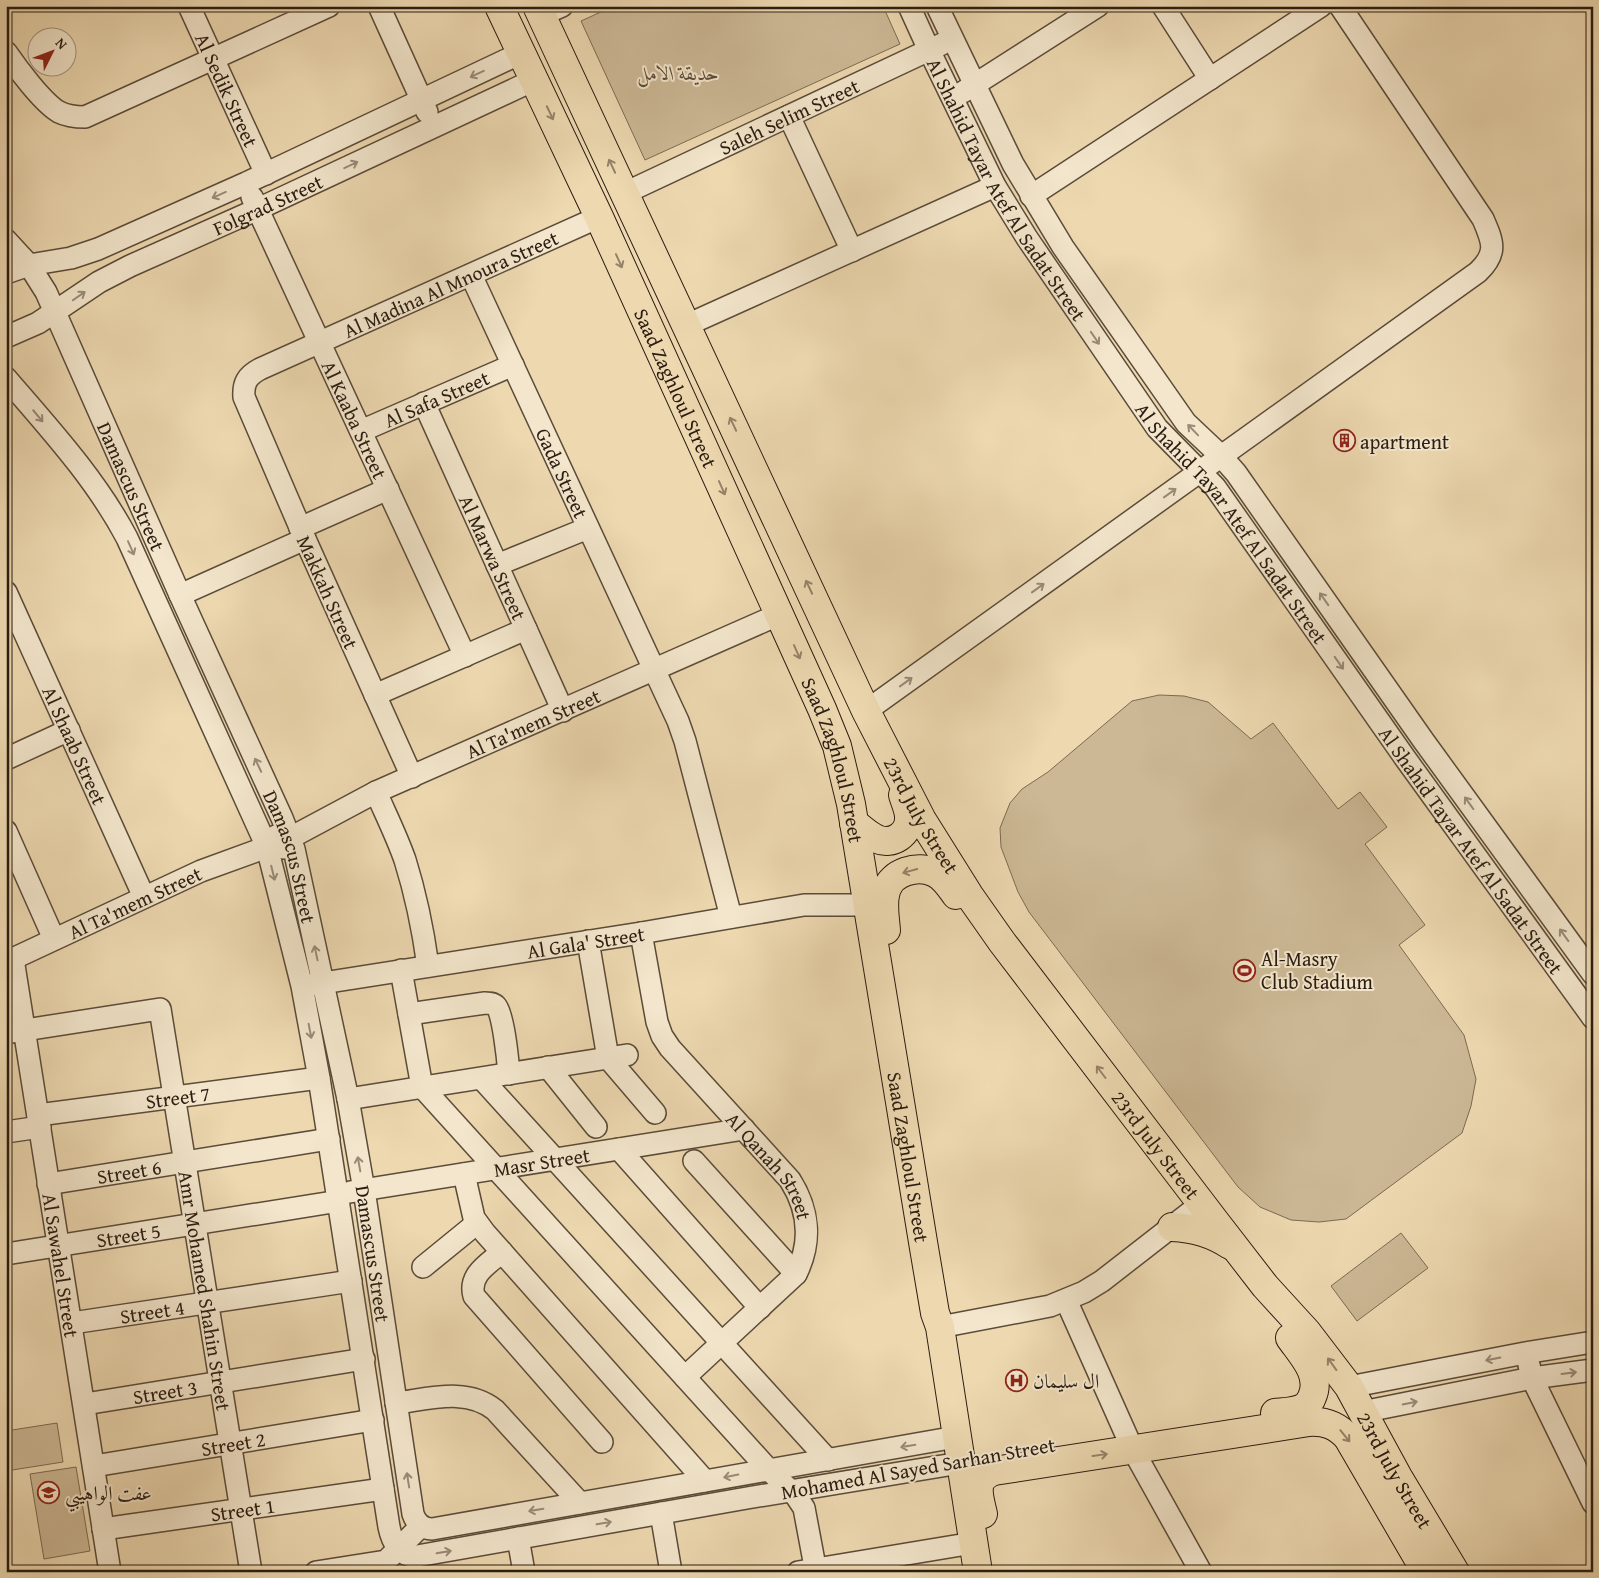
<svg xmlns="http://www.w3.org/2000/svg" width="1599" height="1578" font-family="'Gentium Book Plus',Amiri,serif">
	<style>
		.green { fill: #ccb895; stroke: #7b6a53 }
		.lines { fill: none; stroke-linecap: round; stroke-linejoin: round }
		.minor-casing { stroke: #5b4b39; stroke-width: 24 }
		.major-casing { stroke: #2a1c11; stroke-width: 30 }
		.minor { stroke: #f3e6cc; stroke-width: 21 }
		.major { stroke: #edd8b0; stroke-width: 28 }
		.oneway { stroke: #998b78 }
		.oneway2 { stroke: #958368 }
		.labels { text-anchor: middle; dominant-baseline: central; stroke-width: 4; stroke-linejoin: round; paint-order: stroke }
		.park-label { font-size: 20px; font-style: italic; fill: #5b4b39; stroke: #f3e6cc }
		.street-label { font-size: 20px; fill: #2a1c11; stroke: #f3e6cc }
		.poi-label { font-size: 20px; fill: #2a1c11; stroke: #f3e6cc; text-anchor: start }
	</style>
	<rect width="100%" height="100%" fill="#edd8b0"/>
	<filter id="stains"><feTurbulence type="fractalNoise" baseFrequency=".004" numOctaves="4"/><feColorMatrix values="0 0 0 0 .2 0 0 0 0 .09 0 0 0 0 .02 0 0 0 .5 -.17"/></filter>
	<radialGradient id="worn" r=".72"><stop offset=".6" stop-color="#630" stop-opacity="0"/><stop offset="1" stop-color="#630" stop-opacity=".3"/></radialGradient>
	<g class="green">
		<polygon points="614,6 883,6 900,44 645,160 581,21"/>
		<polygon points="1159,695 1184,696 1208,702 1251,739 1273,723 1338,809 1360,792 1387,827 1365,844 1425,925 1399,945 1464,1035 1476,1079 1471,1106 1462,1133 1346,1219 1319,1222 1291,1220 1260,1207 1238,1187 1029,912 1018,892 1001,847 1000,828 1010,803 1022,789 1048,772 1132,701"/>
		<polygon points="1401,1233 1428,1268 1357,1321 1331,1286"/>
		<polygon points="57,1423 63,1462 6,1471 6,1431"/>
		<polygon points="76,1467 90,1551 44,1559 30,1474"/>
	</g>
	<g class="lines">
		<defs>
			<g id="minor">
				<path id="s1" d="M189,6l77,168"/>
				<polyline points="379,6 427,112"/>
				<path id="s2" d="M909,6l20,44 66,136 32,52 130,190 58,59 190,271 188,260"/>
				<polyline points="937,6 1013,164 1063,247 1186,423 1221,456 1236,473 1423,740 1593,974"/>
				<polyline points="1163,6 1210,79"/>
				<polyline points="542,15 562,6"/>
				<path d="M6,52c11,16 37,51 53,60 8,4 17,5 26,5l244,-111"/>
				<polyline points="963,92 1098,6"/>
				<polyline points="789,116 852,251"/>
				<path id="s3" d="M625,193l317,-149"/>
				<polyline points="1031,196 1321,6"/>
				<path id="s4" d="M252,197l213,459"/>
				<path id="s5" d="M6,240l23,25 17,27 134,303 102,223 12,31 54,250 16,91 49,324c3,9 10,15 19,15l524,-92"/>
				<polyline points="6,273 29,265 71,258 98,249 246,183 521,53"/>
				<path id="s6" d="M471,275l207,446 7,20 46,176"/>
				<polyline points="687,325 995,186"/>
				<path id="s7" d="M6,337l32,-14 61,-41 31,-16 128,-57 276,-129"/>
				<path d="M6,378c43,50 90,101 121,160l140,309 35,139 17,92 70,449c3,15 11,30 28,29l330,-58 213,-35"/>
				<path id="s8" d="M424,403l139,308"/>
				<path id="s9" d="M361,431l152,-66"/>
				<polyline points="300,528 388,489"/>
				<polyline points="497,565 588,528"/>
				<path id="s10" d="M6,592l138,305"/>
				<polyline points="180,595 305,539"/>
				<polyline points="375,695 526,629"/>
				<path d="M866,711l612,-439c20,-19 15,-30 5,-53l-143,-213"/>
				<polyline points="6,759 69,730"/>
				<path id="s11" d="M412,777l-107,-238 -61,-142c-1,-14 3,-21 16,-28l339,-152"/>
				<path d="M376,792c10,23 21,45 29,68 11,35 18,70 23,106"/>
				<polyline points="6,831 54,939"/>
				<path id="s12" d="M283,848l7,-10 86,-46 404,-178"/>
				<path id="s13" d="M641,933l16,89 5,14 8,12 120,132c19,30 22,62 6,94l-111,103"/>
				<polyline points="588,941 608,1058 655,1113"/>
				<path id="s14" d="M13,959l97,613"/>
				<path id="s15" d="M6,962l195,-91 66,-24 5,-8 4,-3"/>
				<polyline points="401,970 422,1087 768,1469 796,1496 804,1508 816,1572"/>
				<path id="s16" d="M310,985l331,-52 163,-28h64"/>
				<path d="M409,1014l76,-11c4,0 8,0 11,3 7,5 12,56 13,68"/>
				<path id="s17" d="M6,1033l154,-24 91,563"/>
				<polyline points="548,1067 596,1127"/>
				<polyline points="482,1079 828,1460"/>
				<polyline points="348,1099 627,1055"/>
				<path id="s18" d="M38,1115l281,-37"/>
				<polyline points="6,1132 40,1127"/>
				<polyline points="619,1149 760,1308"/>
				<polyline points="694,1161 796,1274"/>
				<polyline points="464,1174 474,1218 485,1233 705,1481"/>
				<path id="s19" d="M48,1184l281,-45"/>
				<path id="s20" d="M350,1192l394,-63"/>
				<path d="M502,1252c-14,12 -34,23 -28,44l128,146"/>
				<path id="s21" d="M6,1254l333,-53"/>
				<polyline points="423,1267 477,1223"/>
				<polyline points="1066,1300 1133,1450 1201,1572"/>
				<path id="s22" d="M72,1323l279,-42"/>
				<polyline points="940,1327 1050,1306 1084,1292 1102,1281 1201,1204"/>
				<polyline points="1529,1365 1532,1378 1593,1503"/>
				<polyline points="1349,1387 1525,1353 1593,1342"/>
				<path d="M396,1403c33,-4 71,-16 99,7l85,93"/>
				<path id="s23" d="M85,1404l279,-45"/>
				<polyline points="1362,1412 1532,1378 1593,1370"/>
				<path id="s24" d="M94,1466l279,-46"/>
				<polyline points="661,1513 671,1572"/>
				<path id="s25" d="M103,1529l280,-40"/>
				<polyline points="518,1538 524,1572"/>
				<polyline points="316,1572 386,1561 421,1526"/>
				<polyline points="798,1572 973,1543"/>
			</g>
			<g id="major">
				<path id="s26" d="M499,6l100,211 223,492 15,37 14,58 73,444 11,65 5,14 38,245"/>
				<path id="s27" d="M537,6l329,705 56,109 47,75 33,47 212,278 51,66 42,46 42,55 49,90 57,95"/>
				<path d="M854,823c7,5 15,13 23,16 15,7 33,-5 32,-22 0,-7 -4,-15 -6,-22"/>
				<path d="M886,930c-1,-12 -4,-27 0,-39 5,-19 32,-27 49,-18 9,4 15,14 21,22"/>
				<path d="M1172,1227c22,1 40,6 58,18"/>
				<path d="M1275,1413c9,-1 23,-1 31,-7 2,-2 5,-6 6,-9 10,-22 -10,-42 -22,-59"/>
				<path d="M983,1514c-4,-18 -11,-35 11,-43l315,-49c16,-1 28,3 39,16l78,134"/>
			</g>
		</defs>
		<use href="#minor" class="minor-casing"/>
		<use href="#major" class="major-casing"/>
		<use href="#minor" class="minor"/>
		<use href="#major" class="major"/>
	</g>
	<defs><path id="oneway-shaft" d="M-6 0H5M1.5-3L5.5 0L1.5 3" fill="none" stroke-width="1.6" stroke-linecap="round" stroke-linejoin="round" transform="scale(1.25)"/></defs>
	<g class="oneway">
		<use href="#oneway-shaft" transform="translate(477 74) rotate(155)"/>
		<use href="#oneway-shaft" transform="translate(351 165) rotate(-25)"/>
		<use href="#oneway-shaft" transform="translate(219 195) rotate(156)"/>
		<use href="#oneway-shaft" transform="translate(79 296) rotate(-35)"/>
		<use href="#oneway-shaft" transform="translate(1095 338) rotate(56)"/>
		<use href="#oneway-shaft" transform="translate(38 416) rotate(50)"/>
		<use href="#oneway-shaft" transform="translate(1193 430) rotate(-134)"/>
		<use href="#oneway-shaft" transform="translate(1170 493) rotate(-36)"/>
		<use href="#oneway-shaft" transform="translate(131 548) rotate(66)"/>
		<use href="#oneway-shaft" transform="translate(1038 588) rotate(-36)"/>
		<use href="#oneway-shaft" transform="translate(1324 599) rotate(-125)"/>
		<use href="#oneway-shaft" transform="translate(1339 663) rotate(55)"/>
		<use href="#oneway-shaft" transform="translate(906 682) rotate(-36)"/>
		<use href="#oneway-shaft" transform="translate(258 765) rotate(-115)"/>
		<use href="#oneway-shaft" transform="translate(1469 803) rotate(-126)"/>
		<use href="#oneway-shaft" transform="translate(273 873) rotate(76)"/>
		<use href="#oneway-shaft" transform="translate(1564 935) rotate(-126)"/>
		<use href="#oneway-shaft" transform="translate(316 953) rotate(-102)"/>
		<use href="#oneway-shaft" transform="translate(310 1031) rotate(79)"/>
		<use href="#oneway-shaft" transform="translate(359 1164) rotate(-100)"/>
		<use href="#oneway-shaft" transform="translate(1493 1359) rotate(169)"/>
		<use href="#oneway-shaft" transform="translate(1569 1373) rotate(-7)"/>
		<use href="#oneway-shaft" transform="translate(1410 1403) rotate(-11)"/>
		<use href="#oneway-shaft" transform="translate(908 1446) rotate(170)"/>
		<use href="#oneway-shaft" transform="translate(731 1476) rotate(169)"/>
		<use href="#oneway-shaft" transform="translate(408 1480) rotate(-99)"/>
		<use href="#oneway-shaft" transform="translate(536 1510) rotate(170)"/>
		<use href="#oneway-shaft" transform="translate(604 1523) rotate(-10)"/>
		<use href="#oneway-shaft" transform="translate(444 1552) rotate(-10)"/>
	</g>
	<g class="oneway2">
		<use href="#oneway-shaft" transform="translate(550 113) rotate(65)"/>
		<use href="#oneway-shaft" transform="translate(612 166) rotate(-115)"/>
		<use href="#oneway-shaft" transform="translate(619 261) rotate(66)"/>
		<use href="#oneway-shaft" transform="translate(733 424) rotate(-115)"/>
		<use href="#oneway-shaft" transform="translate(722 488) rotate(66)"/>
		<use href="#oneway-shaft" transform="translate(809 587) rotate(-115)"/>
		<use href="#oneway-shaft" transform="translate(797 652) rotate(66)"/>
		<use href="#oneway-shaft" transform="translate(910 871) rotate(165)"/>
		<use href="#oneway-shaft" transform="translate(1101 1072) rotate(-127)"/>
		<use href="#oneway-shaft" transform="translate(1332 1364) rotate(-126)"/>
		<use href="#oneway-shaft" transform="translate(1345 1436) rotate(51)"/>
		<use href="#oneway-shaft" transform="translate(1100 1455) rotate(-8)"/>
	</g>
	<defs>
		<symbol id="building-ring" viewBox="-11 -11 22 22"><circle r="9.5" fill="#f3e6cc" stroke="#8f2418" stroke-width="1.5"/><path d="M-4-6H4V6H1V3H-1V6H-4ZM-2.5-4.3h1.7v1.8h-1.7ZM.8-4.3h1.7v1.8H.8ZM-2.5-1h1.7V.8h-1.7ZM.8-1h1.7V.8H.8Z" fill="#8f2418"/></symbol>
		<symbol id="stadium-ring" viewBox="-11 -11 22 22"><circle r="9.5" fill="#f3e6cc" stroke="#8f2418" stroke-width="1.5"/><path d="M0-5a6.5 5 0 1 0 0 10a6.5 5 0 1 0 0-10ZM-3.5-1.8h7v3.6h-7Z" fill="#8f2418"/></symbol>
		<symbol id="hospital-ring" viewBox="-11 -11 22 22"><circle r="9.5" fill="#f3e6cc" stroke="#8f2418" stroke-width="1.5"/><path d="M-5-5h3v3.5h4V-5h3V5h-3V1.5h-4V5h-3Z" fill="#8f2418"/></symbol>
		<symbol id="school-ring" viewBox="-11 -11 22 22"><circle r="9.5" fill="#f3e6cc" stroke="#8f2418" stroke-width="1.5"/><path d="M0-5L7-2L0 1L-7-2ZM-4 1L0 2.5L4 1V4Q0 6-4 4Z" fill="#8f2418"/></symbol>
	</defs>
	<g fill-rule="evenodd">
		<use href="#building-ring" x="1332" y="428" width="25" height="25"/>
		<use href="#stadium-ring" x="1232" y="958" width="25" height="25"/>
		<use href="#hospital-ring" x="1004" y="1368" width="25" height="25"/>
		<use href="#school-ring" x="36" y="1480" width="25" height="25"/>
	</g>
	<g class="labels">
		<g class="park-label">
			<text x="678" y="72">حديقة الامل</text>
		</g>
		<g class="street-label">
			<text stroke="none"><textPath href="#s1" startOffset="92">Al Sedik Street</textPath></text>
			<text stroke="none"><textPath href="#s3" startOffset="181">Saleh Selim Street</textPath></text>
			<text stroke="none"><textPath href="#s2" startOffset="208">Al Shahid Tayar Atef Al Sadat Street</textPath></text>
			<text stroke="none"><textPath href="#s7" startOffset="294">Folgrad Street</textPath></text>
			<text stroke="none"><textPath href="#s11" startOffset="659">Al Madina Al Mnoura Street</textPath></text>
			<text stroke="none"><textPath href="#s26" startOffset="421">Saad Zaghloul Street</textPath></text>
			<text stroke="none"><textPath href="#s9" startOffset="82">Al Safa Street</textPath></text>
			<text stroke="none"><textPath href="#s4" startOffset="245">Al Kaaba Street</textPath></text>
			<text stroke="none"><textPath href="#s6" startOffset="218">Gada Street</textPath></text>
			<text stroke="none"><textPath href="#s5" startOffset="278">Damascus Street</textPath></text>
			<text stroke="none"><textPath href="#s2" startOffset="612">Al Shahid Tayar Atef Al Sadat Street</textPath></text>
			<text stroke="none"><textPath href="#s8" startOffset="169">Al Marwa Street</textPath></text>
			<text transform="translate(328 592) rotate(66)">Makkah Street</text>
			<text stroke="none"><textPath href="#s12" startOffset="281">Al Ta'mem Street</textPath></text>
			<text stroke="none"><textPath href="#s10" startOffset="168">Al Shaab Street</textPath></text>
			<text stroke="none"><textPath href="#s26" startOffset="826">Saad Zaghloul Street</textPath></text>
			<text stroke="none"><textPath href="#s27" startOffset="896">23rd July Street</textPath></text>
			<text stroke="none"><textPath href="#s2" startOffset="1018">Al Shahid Tayar Atef Al Sadat Street</textPath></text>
			<text stroke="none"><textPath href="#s5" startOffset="682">Damascus Street</textPath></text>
			<text stroke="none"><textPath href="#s15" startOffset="142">Al Ta'mem Street</textPath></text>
			<text stroke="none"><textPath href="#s16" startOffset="279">Al Gala' Street</textPath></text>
			<text stroke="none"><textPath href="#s18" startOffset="141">Street 7</textPath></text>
			<text stroke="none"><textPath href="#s27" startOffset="1301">23rd July Street</textPath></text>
			<text stroke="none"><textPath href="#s26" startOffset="1231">Saad Zaghloul Street</textPath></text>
			<text stroke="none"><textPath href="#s20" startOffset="194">Masr Street</textPath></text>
			<text stroke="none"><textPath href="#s13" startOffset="275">Al Qanah Street</textPath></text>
			<text stroke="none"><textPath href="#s19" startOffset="82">Street 6</textPath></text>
			<text stroke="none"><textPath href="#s21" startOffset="124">Street 5</textPath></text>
			<text stroke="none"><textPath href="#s5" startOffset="1088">Damascus Street</textPath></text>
			<text stroke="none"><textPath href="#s14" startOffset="310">Al Sawahel Street</textPath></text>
			<text stroke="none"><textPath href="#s17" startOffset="441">Amr Mohamed Shahin Street</textPath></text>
			<text stroke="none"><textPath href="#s22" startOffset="81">Street 4</textPath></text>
			<text stroke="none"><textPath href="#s23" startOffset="81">Street 3</textPath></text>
			<text stroke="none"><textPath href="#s24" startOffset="141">Street 2</textPath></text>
			<text transform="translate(918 1468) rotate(-10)">Mohamed Al Sayed Sarhan Street</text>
			<text stroke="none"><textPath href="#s27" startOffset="1706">23rd July Street</textPath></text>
			<text stroke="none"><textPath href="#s25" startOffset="141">Street 1</textPath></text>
		</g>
		<g class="poi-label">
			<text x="1360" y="441">apartment</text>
			<text x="1261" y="958">Al-Masry<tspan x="1261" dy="23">Club Stadium</tspan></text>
			<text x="1033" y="1380">ال سليمان</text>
			<text x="65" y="1492">عفت الواهيبي</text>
		</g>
	</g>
	<rect width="1599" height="1578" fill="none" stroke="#edd8b0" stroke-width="25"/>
	<rect x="8" y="8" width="1584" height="1563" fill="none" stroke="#2a1c11" stroke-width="2.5"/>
	<rect x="12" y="12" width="1574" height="1553" fill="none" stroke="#2a1c11"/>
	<g transform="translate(52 52) rotate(48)"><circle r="24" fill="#f3e6cc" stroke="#a39581"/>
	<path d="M0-4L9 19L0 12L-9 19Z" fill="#8f2418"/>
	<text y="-8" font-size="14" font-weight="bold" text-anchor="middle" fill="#2a1c11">N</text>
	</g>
	<rect width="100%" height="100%" filter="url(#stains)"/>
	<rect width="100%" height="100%" fill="url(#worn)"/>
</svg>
